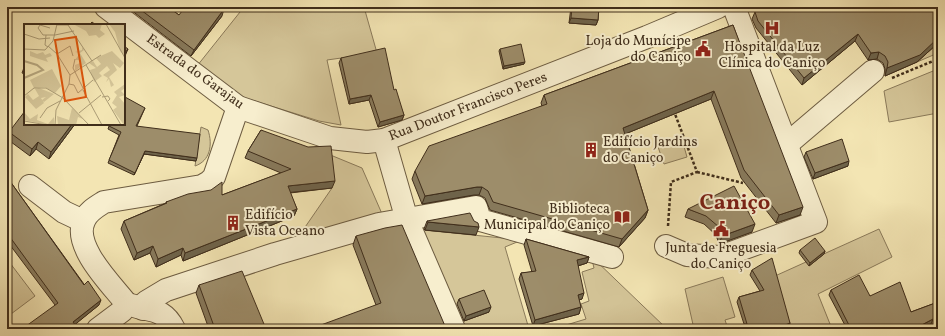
<svg xmlns="http://www.w3.org/2000/svg" width="945" height="336" font-family="Vollkorn,serif">
	<style>
		.green { fill: #d5c699; stroke: #8a7a5a }
		.lines { fill: none; stroke-linecap: round; stroke-linejoin: round }
		.minor-casing { stroke: #6d5c41; stroke-width: 24 }
		.path { stroke: #402e1b; stroke-width: 2.5; stroke-dasharray: 3 2; stroke-linecap: butt }
		.minor { stroke: #f7eece; stroke-width: 22 }
		.wall { fill: #87795b; stroke: #402e1b }
		.shaded-wall { fill: #6e634a; stroke: #402e1b }
		.building { fill: #9d8d6a; stroke: #402e1b }
		.labels { text-anchor: middle; dominant-baseline: central; stroke-width: 4; stroke-linejoin: round; paint-order: stroke }
		.poi-label { font-size: 14px; fill: #402e1b; stroke: #f7eece; text-anchor: end }
		.street-label { font-size: 14px; fill: #402e1b; stroke: #f7eece }
		.town-label { font-size: 22px; font-weight: bold; fill: #7a1f14; stroke: #f7eece }
		.inset-river { fill: none; stroke: #b6a77f; stroke-width: 2 }
		.inset-road { fill: none; stroke: #ab9c76; stroke-width: 1 }
		.view { fill: #e0570d; fill-opacity: 0.15; stroke: #e0570d; stroke-width: 2 }
		.inset-edge { fill: none; stroke: #402e1b; stroke-width: 2 }
	</style>
	<rect width="100%" height="100%" fill="#f3e5b3"/>
	<filter id="stains"><feTurbulence type="fractalNoise" baseFrequency=".005" numOctaves="4"/><feColorMatrix values="0 0 0 0 .2 0 0 0 0 .09 0 0 0 0 .02 0 0 0 .5 -.17"/></filter>
	<radialGradient id="worn" r=".72"><stop offset=".6" stop-color="#630" stop-opacity="0"/><stop offset="1" stop-color="#630" stop-opacity=".3"/></radialGradient>
	<g class="green">
		<polygon points="244,7 364,7 377,53 327,60 341,125 319,121 242,97 197,66"/>
		<polygon points="938,43 938,53 917,62"/>
		<polygon points="938,69 938,113 889,122 884,91"/>
		<path d="M201,127l7,3c5,15 2,31 -13,36z"/>
		<polygon points="681,136 687,157 664,164 657,144"/>
		<polygon points="328,154 362,168 386,223 290,249 332,188"/>
		<polygon points="879,229 892,257 818,294 832,329 791,329 775,276"/>
		<polygon points="423,230 522,240 505,247 529,329 465,329"/>
		<polygon points="591,256 667,329 553,329 586,319 581,304 589,301 582,272 594,268"/>
		<polygon points="7,259 35,296 7,317"/>
		<polygon points="723,277 735,317 725,320 727,326 717,329 694,329 685,289"/>
	</g>
	<g class="lines">
		<defs>
			<g id="minor">
				<polyline points="106,7 238,107 330,138 367,142 384,140 647,37 718,7"/>
				<polyline points="384,140 407,220 454,329"/>
				<polyline points="786,145 873,71"/>
				<polyline points="30,186 64,212 83,221"/>
				<polyline points="666,246 687,255 720,257 816,222 734,7"/>
				<path d="M126,303c-14,-18 -54,-57 -42,-82 3,-9 12,-14 20,-19l98,-16 7,-4 5,-5 24,-70"/>
				<path d="M131,305c20,7 32,2 43,24"/>
				<polyline points="143,309 146,302 166,290 275,254 379,224 476,207 480,220 612,257"/>
				<polyline points="98,329 122,311 126,303"/>
			</g>
		</defs>
		<use href="#minor" class="minor-casing"/>
		<g class="path">
			<polyline points="892,78 938,59"/>
			<polyline points="697,172 743,183"/>
			<polyline points="668,226 671,182 697,172 675,114"/>
		</g>
		<use href="#minor" class="minor"/>
	</g>
	<g class="wall">
		<polygon points="127,7 168,7 179,15 222,16 191,56"/>
		<polygon points="571,7 599,7 598,20 596,25 569,23"/>
		<polygon points="755,12 938,17 938,43 917,62 885,76 885,69 883,63 877,59 868,60 855,41 802,85 756,28 752,19"/>
		<polygon points="733,25 800,215 776,223 741,178 711,99 625,134 648,210 645,218 619,247 490,210 485,198 479,195 474,195 422,204 412,179 415,171 542,106 541,103 544,95"/>
		<polygon points="500,49 524,64 503,69 499,51"/>
		<polygon points="341,58 394,90 404,115 402,120 378,127 369,100 349,104 339,63"/>
		<polygon points="25,65 25,74 22,73"/>
		<polygon points="145,108 137,126 196,161 144,154 134,175 108,163 119,135 108,129 109,126"/>
		<polygon points="25,124 75,124 49,159 36,149 30,156 7,139 9,132"/>
		<polygon points="261,130 332,188 290,193 297,209 294,216 183,261 181,255 156,267 150,253 134,260 121,229 124,221 166,203 166,202 222,195 281,173 245,158 248,151"/>
		<polygon points="806,152 848,166 813,179 804,157"/>
		<polygon points="7,177 99,305 75,324 55,305 7,241"/>
		<polygon points="688,209 752,232 719,244 716,235 704,224 685,217"/>
		<polygon points="427,221 476,235 425,230 424,229"/>
		<polygon points="356,236 445,326 376,305 353,245"/>
		<polygon points="526,239 589,257 587,263 578,266 582,299 579,300 581,307 579,314 533,326 519,279 521,273 532,272 524,245"/>
		<polygon points="800,250 825,251 824,254 809,266 799,253"/>
		<polygon points="752,270 790,323 788,328 786,329 744,324 737,302 739,297 760,291 750,275"/>
		<polygon points="199,285 266,329 209,329 196,293"/>
		<polygon points="831,290 870,296 911,312 938,302 938,329 933,329 931,324 922,329 847,329 829,295"/>
		<polygon points="459,299 489,312 464,321 457,304"/>
	</g>
	<g class="shaded-wall">
		<polygon points="661,7 667,7 660,10"/>
		<polygon points="224,9 222,16 191,56 194,50"/>
		<polygon points="571,18 598,20 596,25 569,23"/>
		<polygon points="858,34 855,41 802,85 804,78"/>
		<polygon points="938,38 938,43 917,62 885,76 887,68"/>
		<polygon points="128,49 125,56 124,58 124,54"/>
		<polygon points="879,52 877,59 868,60 871,53"/>
		<polygon points="525,62 524,64 503,69 504,66"/>
		<polygon points="714,91 711,99 620,136 623,128"/>
		<polygon points="371,95 369,100 349,104 350,99"/>
		<polygon points="404,115 402,120 378,127 380,122"/>
		<polygon points="72,124 75,124 49,159 51,152"/>
		<polygon points="38,142 36,149 30,156 32,149"/>
		<polygon points="145,151 197,158 196,161 144,154 134,175"/>
		<polygon points="849,161 848,166 813,179 815,173"/>
		<polygon points="335,181 332,188 285,193 288,186"/>
		<polygon points="477,187 482,187 479,195 474,195 422,204 425,196"/>
		<polygon points="803,207 800,215 776,223 779,215"/>
		<polygon points="297,209 294,216 183,261 185,253"/>
		<polygon points="648,210 645,218 619,247 622,239"/>
		<polygon points="428,222 479,227 476,235 425,230"/>
		<polygon points="755,224 752,232 719,244 722,236"/>
		<polygon points="153,246 150,253 134,260 137,253"/>
		<polygon points="183,248 181,255 156,267 158,259"/>
		<polygon points="825,251 824,254 809,266 810,263"/>
		<polygon points="589,257 587,263 574,267 577,260"/>
		<polygon points="584,293 582,299 576,301 578,295"/>
		<polygon points="101,300 99,305 72,327 73,322"/>
		<polygon points="491,307 489,312 464,321 466,316"/>
		<polygon points="581,307 579,314 533,326 535,320"/>
		<polygon points="933,319 931,324 922,329 914,329"/>
		<polygon points="790,323 788,328 785,329 785,325"/>
		<polygon points="938,325 938,329 934,329 935,326"/>
	</g>
	<g class="building">
		<polygon points="137,7 168,7 179,15 185,7 222,7 224,9 194,50"/>
		<polygon points="572,7 599,7 598,20 571,18"/>
		<polygon points="760,7 930,7 938,17 938,38 920,55 887,68 888,62 885,56 879,52 871,53 858,34 804,78 758,21 755,12"/>
		<polygon points="92,22 96,25 89,25"/>
		<polygon points="733,25 803,207 779,215 744,170 714,91 623,128 648,210 622,239 493,202 488,191 482,187 477,187 425,196 415,171 429,146 547,104 544,95"/>
		<polygon points="521,44 525,62 504,66 500,49"/>
		<polygon points="124,46 128,49 124,54"/>
		<polygon points="385,48 394,90 396,89 404,115 380,122 371,95 350,99 341,58"/>
		<polygon points="125,97 145,108 136,126 200,134 197,158 145,151 135,173 109,160 121,132 109,126 110,124 124,124 124,99"/>
		<polygon points="25,111 25,124 72,124 51,152 38,142 32,149 9,132"/>
		<polygon points="261,130 308,147 331,146 335,181 288,186 297,209 185,253 183,248 158,259 153,246 137,253 124,221 167,203 166,202 188,194 211,190 222,182 222,195 291,169 248,151"/>
		<polygon points="842,139 849,161 815,173 806,152"/>
		<polygon points="7,177 84,285 88,281 101,300 73,322 78,329 22,329 58,303 7,233"/>
		<polygon points="734,186 755,224 722,236 719,227 706,216 688,209"/>
		<polygon points="470,213 474,221 478,223 479,227 428,222 427,221"/>
		<polygon points="402,225 445,326 448,329 310,329 381,303 356,236 385,228"/>
		<polygon points="815,238 825,251 810,263 800,250"/>
		<polygon points="526,239 589,257 577,260 584,293 578,295 581,307 535,320 521,273 536,271"/>
		<polygon points="772,258 790,323 785,325 786,329 728,329 747,324 739,297 764,290 752,270"/>
		<polygon points="242,271 266,329 215,329 199,285"/>
		<polygon points="859,275 870,296 900,282 911,312 938,302 938,325 935,326 933,319 914,329 851,329 831,290"/>
		<polygon points="484,290 491,307 466,316 459,299"/>
	</g>
	<defs>
		<symbol id="hospital-bare" viewBox="-9 -9 18 18"><path d="M-5-5h3v3.5h4V-5h3V5h-3V1.5h-4V5h-3Z" fill="#8f2418" stroke="#f7eece" stroke-width="2.5" paint-order="stroke"/></symbol>
		<symbol id="civic-bare" viewBox="-9 -9 18 18"><path d="M-.6-6.5H3V-4.5H.6V-3L4-1V1h2V6H-6V1h2V-1L-.6-3ZM-1.2 2.5V6h2.4V2.5Z" fill="#8f2418" stroke="#f7eece" stroke-width="2.5" paint-order="stroke"/></symbol>
		<symbol id="building-bare" viewBox="-9 -9 18 18"><path d="M-4-6H4V6H1V3H-1V6H-4ZM-2.5-4.3h1.7v1.8h-1.7ZM.8-4.3h1.7v1.8H.8ZM-2.5-1h1.7V.8h-1.7ZM.8-1h1.7V.8H.8Z" fill="#8f2418" stroke="#f7eece" stroke-width="2.5" paint-order="stroke"/></symbol>
		<symbol id="library-bare" viewBox="-9 -9 18 18"><path d="M-6-4Q-3-5.5-.7-3.5V5Q-3 3-6 4ZM6-4Q3-5.5 .7-3.5V5Q3 3 6 4Z" fill="#8f2418" stroke="#f7eece" stroke-width="2.5" paint-order="stroke"/></symbol>
	</defs>
	<g fill-rule="evenodd">
		<use href="#hospital-bare" x="761" y="17" width="22" height="22"/>
		<use href="#civic-bare" x="692" y="38" width="22" height="22"/>
		<use href="#building-bare" x="580" y="139" width="22" height="22"/>
		<use href="#library-bare" x="611" y="206" width="22" height="22"/>
		<use href="#building-bare" x="222" y="212" width="22" height="22"/>
		<use href="#civic-bare" x="710" y="218" width="22" height="22"/>
	</g>
	<g class="labels">
		<g class="poi-label">
			<text x="691" y="41">Loja do Munícipe<tspan x="691" dy="16">do Caniço</tspan></text>
			<text x="772" y="47" text-anchor="middle">Hospital da Luz<tspan x="772" dy="16">Clínica do Caniço</tspan></text>
			<text x="603" y="142" text-anchor="start">Edifício Jardins<tspan x="603" dy="16">do Caniço</tspan></text>
			<text x="610" y="209">Biblioteca<tspan x="610" dy="16">Municipal do Caniço</tspan></text>
			<text x="245" y="215" text-anchor="start">Edifício<tspan x="245" dy="16">Vista Oceano</tspan></text>
			<text x="721" y="248" text-anchor="middle">Junta de Freguesia<tspan x="721" dy="16">do Caniço</tspan></text>
		</g>
		<g class="street-label">
			<text transform="translate(195 72) rotate(36)">Estrada do Garajau</text>
			<text transform="translate(468 107) rotate(-21)">Rua Doutor Francisco Peres</text>
		</g>
		<g class="town-label">
			<text x="735" y="203">Caniço</text>
		</g>
	</g>
	<g transform="translate(24 24)">
		<rect width="101" height="101" fill="#f3e5b3"/>
		<path d="M49,0h29l-2,6 5,4 -6,4 -3,-3 -7,1 -3,-5zM85,0h16v33l-5,-6 -5,-19zM58,23l2,3 -4,3 6,10 -11,8v-6l5,-2 -1,-3h-4l5,-7 -5,-1 7,-2zM6,27l7,3 6,-2 2,3 5,-2 2,3 -6,2 2,4 -18,-6zM88,27l12,12 -4,5 -7,-5 4,7 -8,7 5,8 -3,2 -2,-8 -3,3 2,-4 -5,-3 7,-5 -3,-4 -8,7 3,3 -8,6 -4,-12 6,-2 -7,-5 4,-2 4,6 4,-3 -5,-6zM28,45l9,17 -6,7 -10,-6 -11,1 -4,-8zM101,60v4l-4,3 4,4 -6,2 6,7 -1,21 -11,-15 4,-3 -5,-4 5,-8 -3,-3zM15,64l15,6 -10,8 -2,-2 4,-3 -5,1 3,5 -8,6 -11,-12 3,-3 5,6 6,-4 -4,-7zM48,84l11,11 -5,-2 -2,8h-18l-1,-9 12,4zM0,88l6,7 8,-5 -1,6 11,4 6,-7v7l-6,1 -24,-5z" fill="#d5c699"/>
		<path class="inset-river" d="M0,37l13,4 6,5 -19,8"/>
		<path class="inset-road" d="M82,0l19,34M33,1h11l24,36M26,4l-10,-3 -2,3 5,7h12M0,10l15,5 11,-1M22,11l-1,10 3,2M31,11l19,-4M24,22l9,8 13,21M0,25l21,1 8,-9 4,-17M33,30l13,-8 3,10M51,35l-2,9 10,20M62,41l35,60M46,51l31,-20M45,60l5,1 4,8 15,-13M59,66l19,35M0,72l10,-8h12l17,10 26,27M78,73l6,-1 2,3 -2,2M55,89l22,-18M16,94l7,-10 13,-7M0,97l23,4M31,101l1,-15 13,-26 1,-9"/>
		<path class="view" d="M52,13l10,60 -21,4 -10,-61z"/>
		<rect width="101" height="101" class="inset-edge"/>
	</g>
	<rect width="945" height="336" fill="none" stroke="#f3e5b3" stroke-width="24"/>
	<rect x="8" y="8" width="929" height="320" fill="none" stroke="#402e1b" stroke-width="2"/>
	<rect x="12" y="12" width="921" height="312" fill="none" stroke="#402e1b"/>
	<rect width="100%" height="100%" filter="url(#stains)"/>
	<rect width="100%" height="100%" fill="url(#worn)"/>
</svg>
